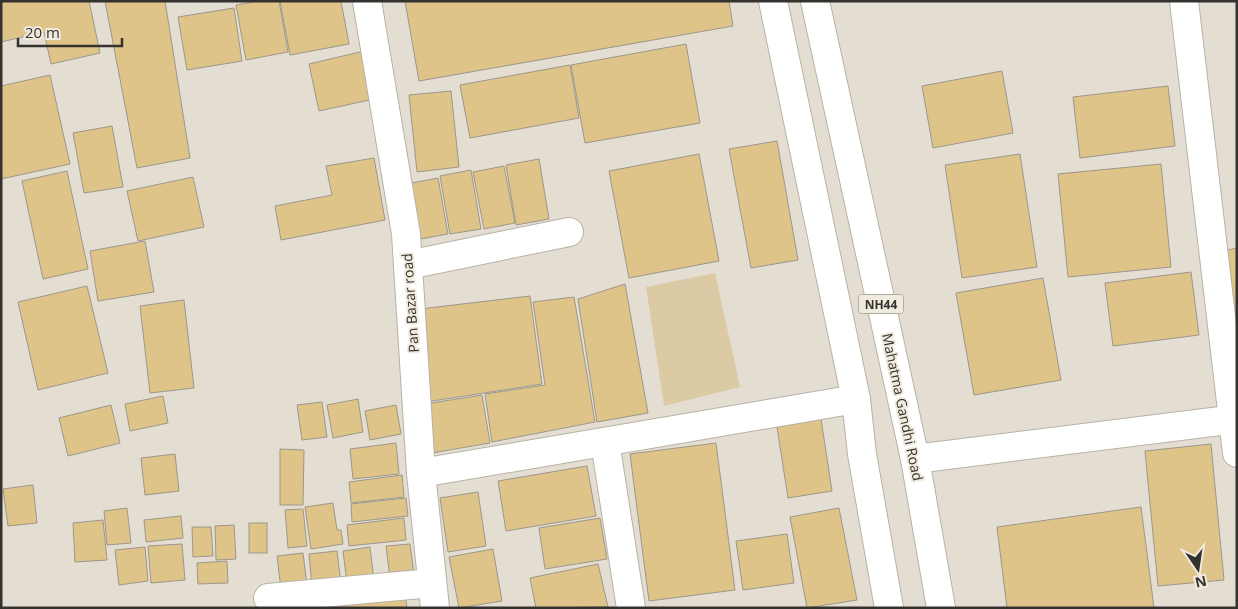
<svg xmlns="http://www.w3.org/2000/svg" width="1238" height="609" font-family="'Open Sans',sans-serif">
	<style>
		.green { fill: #dccaa5 }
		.building { fill: #dfc489; stroke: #9c978c }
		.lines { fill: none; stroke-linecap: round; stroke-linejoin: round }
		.minor-casing { stroke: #b7b2a7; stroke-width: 30 }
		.highway-casing { stroke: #b7b2a7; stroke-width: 30 }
		.minor { stroke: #fff; stroke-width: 28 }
		.highway { stroke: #fff; stroke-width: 28 }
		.labels { text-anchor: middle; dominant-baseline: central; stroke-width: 4; stroke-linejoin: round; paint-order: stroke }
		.shield { fill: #f1ebdf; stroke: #6d6a63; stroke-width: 1 }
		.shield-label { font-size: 12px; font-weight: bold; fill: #34322e }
		.street-label { font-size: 14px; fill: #34322e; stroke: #f1ebdf }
	</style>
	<rect width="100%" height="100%" fill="#e4ded2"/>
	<polygon class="green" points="715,273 740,387 664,406 646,287"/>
	<g class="building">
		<polygon points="1,1 89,1 100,53 51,64 44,32 1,42"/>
		<polygon points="105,1 165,1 190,158 137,168"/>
		<polygon points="259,1 279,1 288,52 246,60 236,5"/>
		<polygon points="280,1 341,1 349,44 290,55"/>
		<polygon points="405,1 729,1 733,26 419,81"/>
		<polygon points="234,8 242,61 187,70 178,17"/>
		<polygon points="686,44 700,123 585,143 571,65"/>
		<polygon points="364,51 374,99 319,111 309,64"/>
		<polygon points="570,65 579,118 470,138 460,85"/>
		<polygon points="1002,71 1013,133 933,148 922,86"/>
		<polygon points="50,75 70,164 1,179 1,86"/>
		<polygon points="1168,86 1175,146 1080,158 1073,97"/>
		<polygon points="451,91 459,167 417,172 409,95"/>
		<polygon points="112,126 123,187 84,193 73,133"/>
		<polygon points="777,141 798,260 751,268 729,149"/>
		<polygon points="699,154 719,261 629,278 609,171"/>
		<polygon points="1020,154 1037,267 962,278 945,165"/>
		<polygon points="374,158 385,220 281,240 275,206 332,195 326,166"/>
		<polygon points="539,159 549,219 516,225 506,165"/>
		<polygon points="1161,164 1171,267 1068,277 1058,174"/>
		<polygon points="504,166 515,223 484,229 473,172"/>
		<polygon points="471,170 481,229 450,234 440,176"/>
		<polygon points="67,171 88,269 43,279 22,181"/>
		<polygon points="193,177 204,227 138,241 127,191"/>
		<polygon points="438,178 448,234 421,239 411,183"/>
		<polygon points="145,241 154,292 98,301 90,251"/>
		<polygon points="1237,248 1237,344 1217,252"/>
		<polygon points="1191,272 1199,335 1113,346 1105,283"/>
		<polygon points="1043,278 1061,380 974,395 956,293"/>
		<polygon points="625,284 648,413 597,422 578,299"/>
		<polygon points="87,286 108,373 38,390 18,302"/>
		<polygon points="530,296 542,384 426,402 420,309"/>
		<polygon points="574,297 595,422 492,442 485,394 545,385 533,302"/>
		<polygon points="184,300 194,388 150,393 140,306"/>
		<polygon points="482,395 490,443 432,453 425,404"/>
		<polygon points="163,396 168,423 130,431 125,404"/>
		<polygon points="358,399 363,432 333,438 327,405"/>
		<polygon points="322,402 327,437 302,440 297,405"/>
		<polygon points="111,405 120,443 68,456 59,418"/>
		<polygon points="396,405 401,434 370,440 365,411"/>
		<polygon points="821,419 832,491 788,498 777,427"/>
		<polygon points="396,443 399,474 353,479 350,449"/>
		<polygon points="716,443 735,590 649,601 630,454"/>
		<polygon points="1211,444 1224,580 1158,586 1145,451"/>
		<polygon points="280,449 304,450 303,505 280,505"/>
		<polygon points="175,454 179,491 145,495 141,458"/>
		<polygon points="587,466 596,516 506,531 498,481"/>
		<polygon points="402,475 404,497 351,503 349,482"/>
		<polygon points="33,485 37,523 8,526 3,489"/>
		<polygon points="478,492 486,546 448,552 440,498"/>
		<polygon points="406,498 408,516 352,522 351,504"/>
		<polygon points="333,503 337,530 341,530 343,544 311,549 305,507"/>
		<polygon points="1141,507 1154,608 1007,608 997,527"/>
		<polygon points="127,508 131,543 107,545 104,511"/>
		<polygon points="839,508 857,600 807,608 790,517"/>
		<polygon points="303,509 307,546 288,548 285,510"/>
		<polygon points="181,516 183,538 146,542 144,520"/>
		<polygon points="404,518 406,540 349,546 347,525"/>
		<polygon points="600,518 607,559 545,569 539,528"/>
		<polygon points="103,520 107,560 75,562 73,523"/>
		<rect x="249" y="523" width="18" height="30"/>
		<polygon points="234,525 236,559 216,560 215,526"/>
		<polygon points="192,527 211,527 213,556 193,557"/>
		<polygon points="787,534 794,583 743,590 736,541"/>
		<polygon points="182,544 185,580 151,583 148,546"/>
		<polygon points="410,544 414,575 390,578 386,546"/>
		<polygon points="145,547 148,581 119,585 115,550"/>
		<polygon points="370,547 374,581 347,583 343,551"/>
		<polygon points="493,549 502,601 459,608 449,557"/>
		<polygon points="337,551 341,584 312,587 309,554"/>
		<polygon points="303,553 307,586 281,589 277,556"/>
		<polygon points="227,561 228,583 198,584 197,563"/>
		<polygon points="598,564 608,607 536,608 530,578"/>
		<polygon points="405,594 407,608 331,608 331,604"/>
	</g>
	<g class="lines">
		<defs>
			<g id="minor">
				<polyline points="367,1 406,234 421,473 435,608"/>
				<polyline points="1184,1 1237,453"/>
				<polyline points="408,265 569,232"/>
				<polyline points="605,442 631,608"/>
				<polyline points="915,459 1237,419"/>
				<polyline points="421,473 856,399"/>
				<polyline points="268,598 432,583"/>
			</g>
			<g id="highway">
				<polyline points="773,1 856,399 862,454 889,608"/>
				<polyline points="815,1 915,459 941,608"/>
			</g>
		</defs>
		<use href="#minor" class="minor-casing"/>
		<use href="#highway" class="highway-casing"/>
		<use href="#minor" class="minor"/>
		<use href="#highway" class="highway"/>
	</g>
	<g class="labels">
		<rect class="shield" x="858.5" y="294.5" width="45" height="19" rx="4"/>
		<g class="shield-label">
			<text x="881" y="304">NH44</text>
		</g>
		<g class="street-label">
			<text transform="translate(410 303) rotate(-94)">Pan Bazar road</text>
			<text transform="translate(903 407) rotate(78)">Mahatma Gandhi Road</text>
		</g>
	</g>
	<rect width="1238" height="609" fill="none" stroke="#34322e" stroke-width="5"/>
	<g transform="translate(1198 569) rotate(167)" stroke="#f1ebdf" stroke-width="4" paint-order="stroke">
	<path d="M0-4L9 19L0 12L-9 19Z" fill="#34322e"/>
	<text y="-8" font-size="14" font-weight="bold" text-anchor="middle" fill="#34322e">N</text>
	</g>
	<path d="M18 38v8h104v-8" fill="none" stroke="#34322e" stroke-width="2.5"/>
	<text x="25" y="38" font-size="15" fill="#34322e" stroke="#f1ebdf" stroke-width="4" paint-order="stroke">20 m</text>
</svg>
